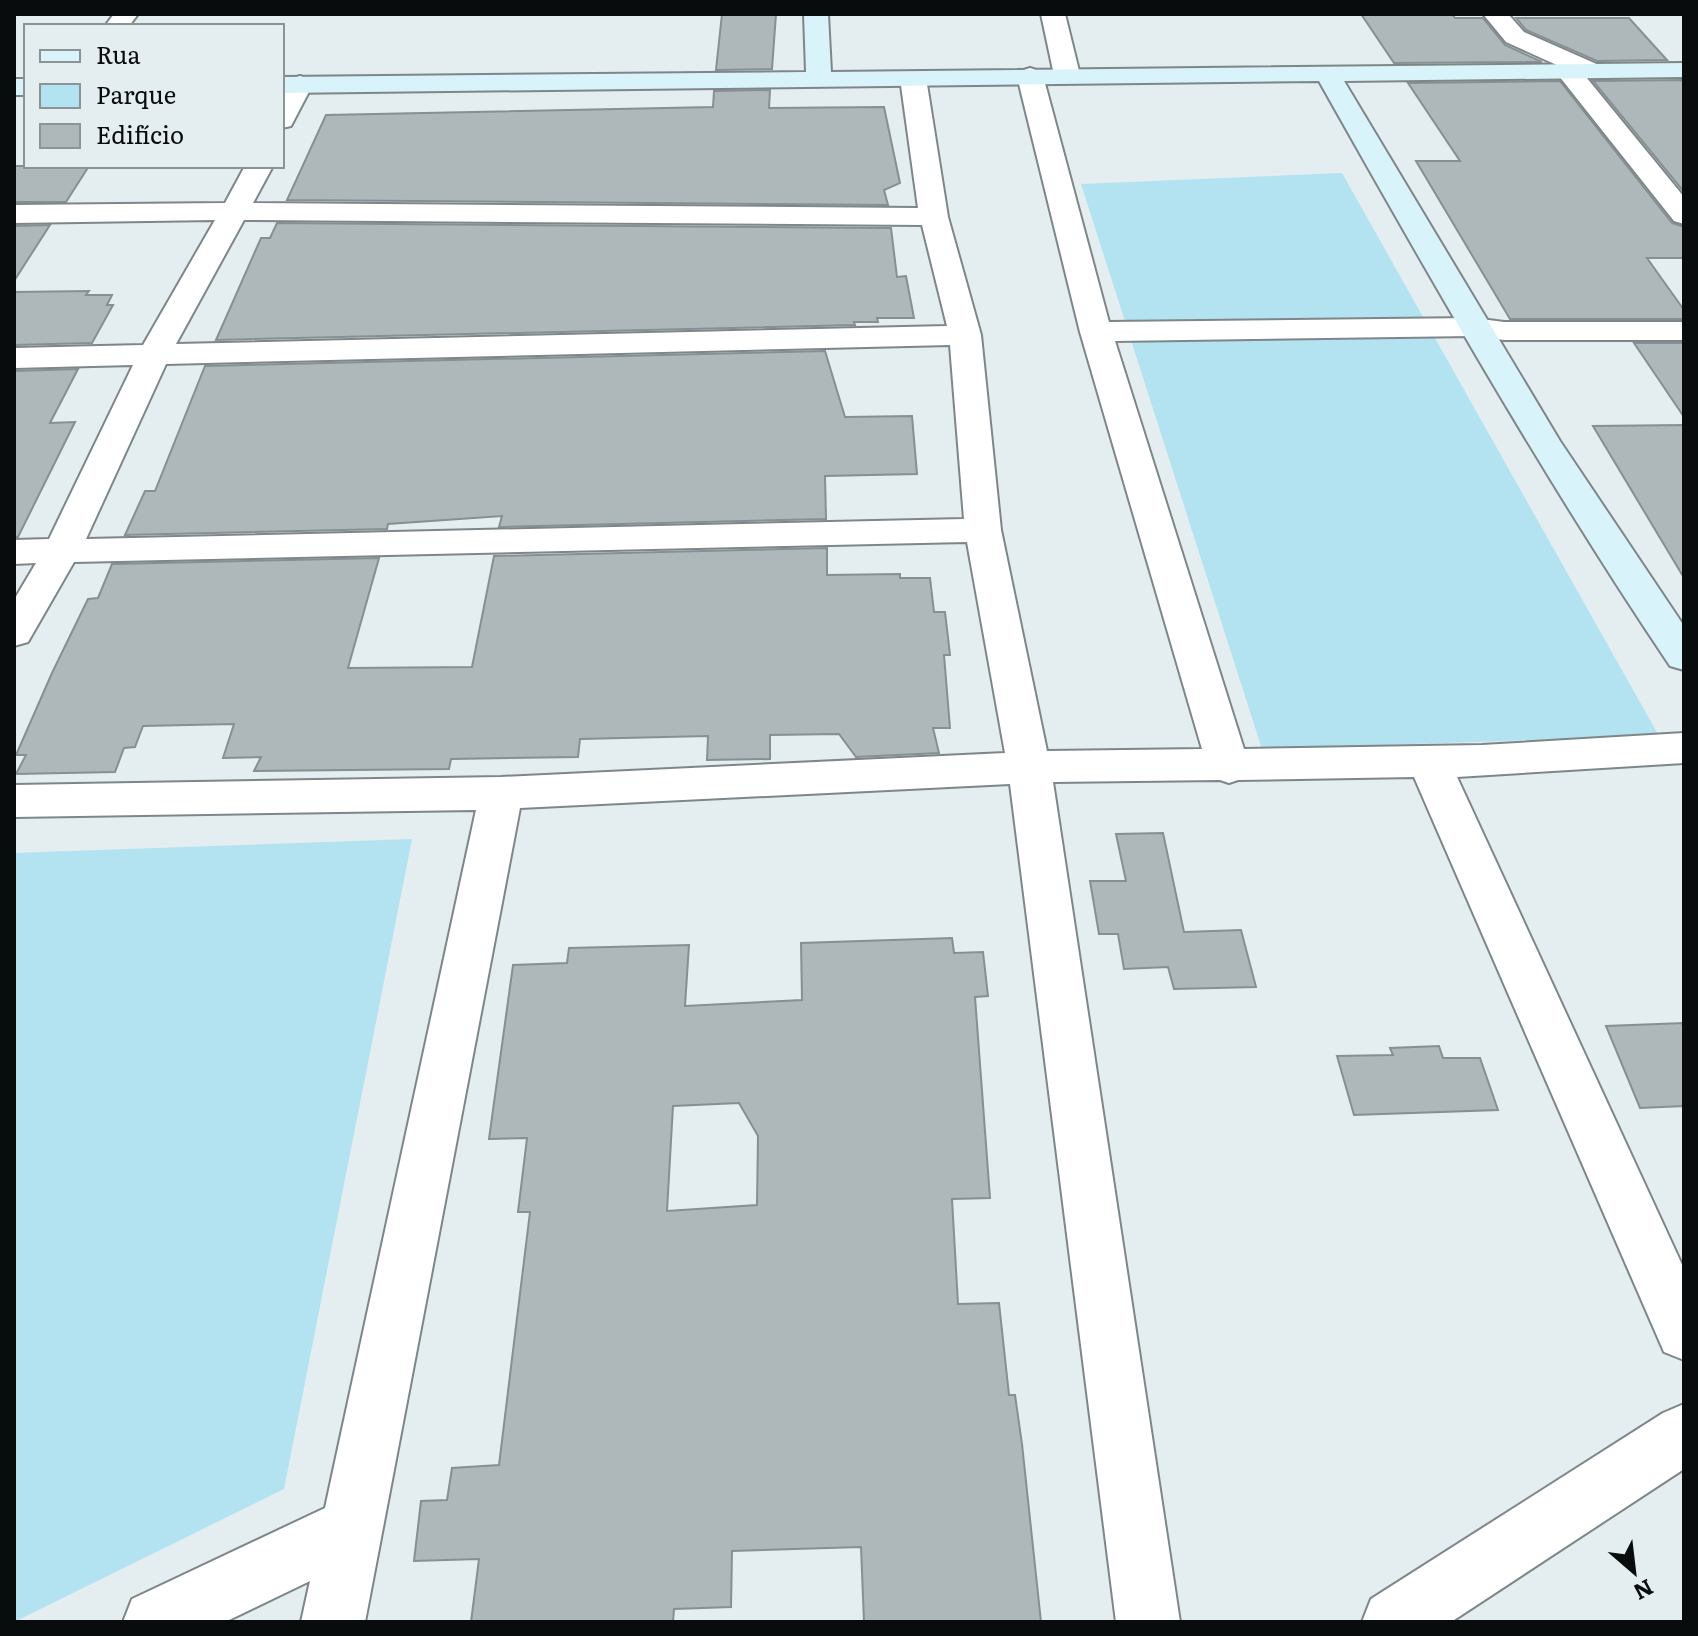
<svg xmlns="http://www.w3.org/2000/svg" width="1698" height="1636" font-family="Literata,serif">
	<style>
		.green { fill: #b3e2f1 }
		.building { fill: #aeb7ba; stroke: #868f92; stroke-width: 2; fill-rule: evenodd }
		.lines { fill: none; stroke-linecap: round; stroke-linejoin: round }
		.street-casing { stroke: #7e8689; stroke-width: 4 }
		.secondary-casing { stroke: #7e8689; stroke-width: 4 }
		.street { fill: #fff; fill-rule: evenodd }
		.secondary { fill: #d9f3fb; fill-rule: evenodd }
	</style>
	<rect width="100%" height="100%" fill="#e4edf0"/>
	<g class="green">
		<polygon points="1342,173 1659,736 1262,749 1081,184"/>
		<polygon points="412,839 284,1489 14,1622 14,853"/>
	</g>
	<g class="building">
		<polygon points="722,14 776,14 772,69 716,70"/>
		<polygon points="1361,14 1452,14 1455,18 1483,18 1505,45 1542,62 1394,63"/>
		<polygon points="1516,18 1629,18 1667,60 1597,61 1526,30"/>
		<polygon points="1684,80 1684,192 1593,81"/>
		<polygon points="1560,81 1672,223 1684,227 1684,258 1647,258 1684,310 1684,319 1510,319 1416,161 1460,161 1408,83"/>
		<polygon points="770,90 769,108 884,107 900,183 884,190 888,205 287,200 326,115 713,107 714,91"/>
		<polygon points="14,166 89,166 66,202 14,202"/>
		<polygon points="277,223 891,228 897,277 906,276 914,318 877,318 878,322 854,322 855,325 216,340 261,238 270,238"/>
		<polygon points="50,225 14,281 14,226"/>
		<polygon points="89,291 86,295 112,295 107,305 113,305 92,343 14,345 14,292"/>
		<polygon points="1634,343 1684,343 1684,417"/>
		<polygon points="825,351 845,417 912,416 917,474 825,476 826,519 499,527 502,516 388,524 387,529 125,535 145,491 155,491 205,366"/>
		<polygon points="78,369 50,423 75,422 18,537 14,537 14,371"/>
		<polygon points="1684,425 1684,578 1593,426"/>
		<polygon points="827,548 827,575 900,574 900,578 930,578 934,612 945,612 950,655 944,655 950,728 933,728 939,753 856,757 839,734 770,735 770,759 707,760 708,736 580,739 578,757 451,759 449,769 254,771 261,757 223,758 234,724 143,726 135,747 124,748 115,772 16,774 26,755 16,755 52,673 88,599 98,598 112,564 379,558 348,668 472,667 494,556"/>
		<polygon points="1163,833 1184,932 1241,930 1256,987 1174,989 1168,967 1124,969 1118,934 1099,934 1090,881 1126,881 1116,834"/>
		<path d="M952,938l2,15 29,-1 5,44 -13,1 15,201 -38,1 6,105 41,-1 10,92h6l7,49 19,178h-177l-3,-75 -129,4 -1,56 -57,2 -1,13h-202l8,-63 -65,2 7,-60 26,-1 5,-32 47,-3 31,-253h-12l9,-74 -38,1 24,-174 54,-2 2,-15 120,-3 -4,61 117,-6 -1,-57zM739,1103l19,33 -1,69 -90,6 6,-105z"/>
		<polygon points="1684,1023 1684,1106 1640,1108 1606,1026"/>
		<polygon points="1439,1046 1443,1058 1480,1058 1498,1110 1354,1115 1337,1056 1393,1055 1390,1048"/>
	</g>
	<g class="lines">
		<defs>
			<g id="street">
				<polygon points="114,14 138,14 129,26 105,26"/>
				<polygon points="1041,14 1065,14 1080,75 1076,80 1058,80 1054,75"/>
				<polygon points="1483,14 1508,14 1524,32 1601,66 1604,71 1601,76 1586,77 1684,197 1684,224 1674,221 1559,76 1556,71 1559,66 1506,42"/>
				<path d="M1030,68l9,3 4,5 66,246 364,-4 31,4h180v18h-180l-31,-4 -358,5 129,408 238,-4 202,-12v30l-227,14 227,492v91l-20,-8 -250,-575 -176,3 -9,3 -9,-3 -167,2 127,840h-64l-106,-838 -490,24 -155,814h-64l9,-41 -85,41h-102l9,-23 193,-91 151,-698 -462,7v-32l487,-8 504,-24 -38,-211 -893,20 -46,80 -14,4v-46l22,-37 -22,1v-24l35,-1 84,-174 -119,3v-20l129,-3 72,-125 -201,3v-18l211,-2 20,-37h28l-20,37 665,5 -18,-130 4,-5h18l4,5 22,139 33,118 20,195 46,221 155,-2 -122,-417 -63,-256 4,-5zM244,220l678,5 25,101 -771,18zM950,345l14,174 -878,20 80,-175z"/>
				<polygon points="300,76 309,79 313,84 291,126 282,128 282,94 291,79"/>
				<polygon points="1684,1404 1684,1469 1451,1622 1362,1622 1371,1599 1663,1413"/>
			</g>
			<g id="secondary">
				<path d="M804,14h24l3,58 853,-9v14l-340,4 216,360 124,185v44l-14,-4c-127,-189 -239,-386 -351,-585l-1037,12v-16l524,-5z"/>
				<rect x="14" y="79" width="12" height="16"/>
			</g>
		</defs>
		<use href="#street" class="street-casing"/>
		<use href="#secondary" class="secondary-casing"/>
		<use href="#street" class="street"/>
		<use href="#secondary" class="secondary"/>
	</g>
	<rect width="1698" height="1636" fill="none" stroke="#090c0d" stroke-width="32"/>
	<rect x="24" y="24" width="260" height="144" fill="#e4edf0" stroke="#8c9395" stroke-width="2"/>
	<rect x="40" y="50" width="40" height="12" fill="#d9f3fb" stroke="#8c9395" stroke-width="2"/>
	<text x="96" y="64" font-size="24" fill="#090c0d">Rua</text>
	<rect x="40" y="84" width="40" height="24" fill="#b3e2f1" stroke="#8c9395" stroke-width="2"/>
	<text x="96" y="104" font-size="24" fill="#090c0d">Parque</text>
	<rect x="40" y="124" width="40" height="24" fill="#aeb7ba" stroke="#8c9395" stroke-width="2"/>
	<text x="96" y="144" font-size="24" fill="#090c0d">Edifício</text>
	<g transform="translate(1634 1572) rotate(152)" stroke="#e4edf0" stroke-width="6" paint-order="stroke">
	<path d="M0-6L14 30L0 20L-14 30Z" fill="#090c0d"/>
	<text y="-12" font-size="22" font-weight="bold" text-anchor="middle" fill="#090c0d">N</text>
	</g>
</svg>
